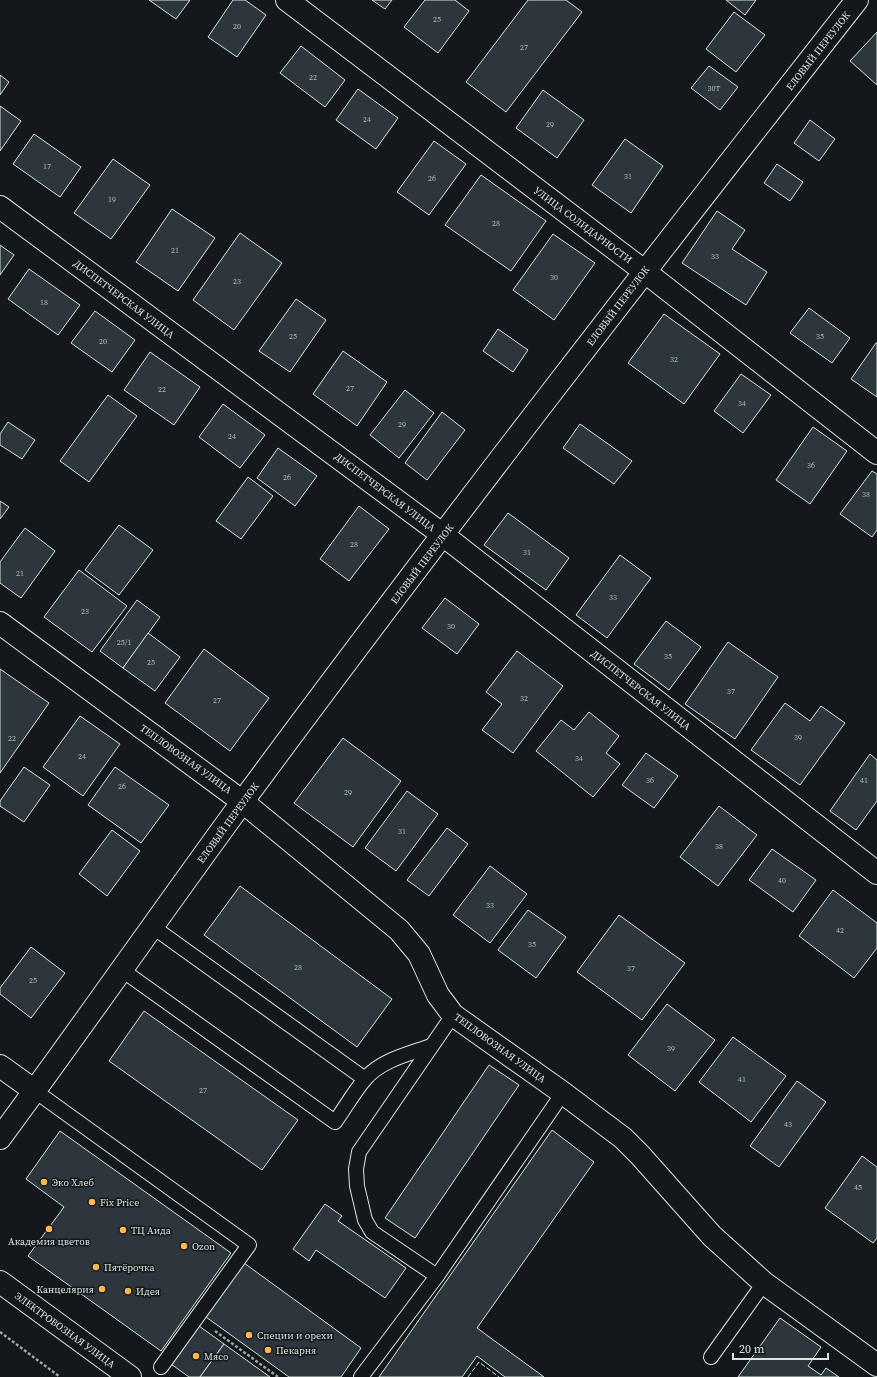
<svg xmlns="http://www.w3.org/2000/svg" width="877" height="1377" font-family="'Source Serif 4',serif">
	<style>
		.building { fill: #2c363c; stroke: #d8e6dc }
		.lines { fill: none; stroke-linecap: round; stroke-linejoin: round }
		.lane-casing { stroke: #d8e6dc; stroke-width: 16 }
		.street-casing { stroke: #d8e6dc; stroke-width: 24 }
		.secondary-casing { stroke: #d8e6dc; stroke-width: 24 }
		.path { stroke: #9da8a2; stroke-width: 2.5; stroke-dasharray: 3 2; stroke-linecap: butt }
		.lane { stroke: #14181c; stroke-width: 14 }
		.street { stroke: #14181c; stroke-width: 22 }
		.secondary { stroke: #14181c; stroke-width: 22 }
		.fence { stroke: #d8e6dc; stroke-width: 1; stroke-dasharray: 5 2; stroke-linecap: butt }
		.poi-dot { fill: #ffb74d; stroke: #14181c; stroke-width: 1.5 }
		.labels { text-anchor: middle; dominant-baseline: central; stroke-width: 3; stroke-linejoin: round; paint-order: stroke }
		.number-label { font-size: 8px; fill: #adbab4 }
		.street-label { font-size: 10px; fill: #d8e6dc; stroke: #14181c }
		.poi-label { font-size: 10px; fill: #d8e6dc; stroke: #14181c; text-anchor: start }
	</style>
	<rect width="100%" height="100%" fill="#14181c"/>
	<g class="building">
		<polygon points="149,0 190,0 176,19"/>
		<polygon points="233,0 245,0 266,15 237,57 208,37"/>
		<polygon points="372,0 392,0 385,9"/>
		<polygon points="425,0 455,0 469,11 438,53 404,27"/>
		<polygon points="528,0 566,0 582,12 506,112 466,82"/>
		<polygon points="726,0 756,0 745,15"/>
		<polygon points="734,12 765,35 736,72 706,49"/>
		<polygon points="877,32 877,85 850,61"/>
		<polygon points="301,46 345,80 325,107 280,73"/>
		<polygon points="709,66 738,87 720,110 691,88"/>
		<polygon points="0,75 9,82 0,95"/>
		<polygon points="358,89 398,118 376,149 336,120"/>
		<polygon points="543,90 584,120 557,158 516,128"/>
		<polygon points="0,106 21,121 0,151"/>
		<polygon points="810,120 835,139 819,161 794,143"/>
		<polygon points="34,134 81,167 60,197 13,164"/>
		<polygon points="625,139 663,166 631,213 592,185"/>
		<polygon points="434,141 466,164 429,215 397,192"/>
		<polygon points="113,159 150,185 111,239 74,213"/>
		<polygon points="777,164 803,182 790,201 764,183"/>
		<polygon points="481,175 546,221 511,271 445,225"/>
		<polygon points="172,209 215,238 178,291 136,262"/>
		<polygon points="717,211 745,230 732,249 767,272 746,305 682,263"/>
		<polygon points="240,233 282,263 234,330 193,300"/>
		<polygon points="553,234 595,263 554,320 513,290"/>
		<polygon points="0,245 14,255 0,275"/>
		<polygon points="29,269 80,305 58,335 8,299"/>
		<polygon points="296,299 326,320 290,372 259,351"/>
		<polygon points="809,308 850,338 832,363 790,333"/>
		<polygon points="95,311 135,340 112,372 71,343"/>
		<polygon points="664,314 720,354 684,404 628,363"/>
		<polygon points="498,329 528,350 513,372 483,351"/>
		<polygon points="876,343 877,343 877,397 851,379"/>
		<polygon points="343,351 387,382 357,426 313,394"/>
		<polygon points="150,352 200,387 174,425 124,390"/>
		<polygon points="741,374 771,395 743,433 714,411"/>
		<polygon points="405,390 434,413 399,458 370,435"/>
		<polygon points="108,395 137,416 89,482 60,461"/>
		<polygon points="223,404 265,435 240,468 199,437"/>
		<polygon points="442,412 465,430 427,480 405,463"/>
		<polygon points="8,422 35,440 22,459 0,445 0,434"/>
		<polygon points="580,424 632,461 614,484 563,448"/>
		<polygon points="813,427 847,451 810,504 776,480"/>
		<polygon points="278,448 317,476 295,506 257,478"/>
		<polygon points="872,471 877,474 877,530 872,537 840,514"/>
		<polygon points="248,477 273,496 241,539 216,521"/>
		<polygon points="0,501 9,507 0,519"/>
		<polygon points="359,506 389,529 349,581 320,559"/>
		<polygon points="508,513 569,558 546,590 484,545"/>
		<polygon points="119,525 153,550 119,595 85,570"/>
		<polygon points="25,528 55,551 21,598 0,583 0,562"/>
		<polygon points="620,555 651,578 607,638 576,615"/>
		<polygon points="79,570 127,606 92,652 44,617"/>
		<polygon points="445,598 479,624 457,654 422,628"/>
		<polygon points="137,600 160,617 123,668 100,651"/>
		<polygon points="666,621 701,647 669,690 634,664"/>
		<polygon points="148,633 180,657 155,691 123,668"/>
		<polygon points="728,642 778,677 735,739 685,704"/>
		<polygon points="204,649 269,698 230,751 165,703"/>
		<polygon points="517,651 563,686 513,753 482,730 502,704 486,692"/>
		<polygon points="0,669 49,703 0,773"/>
		<polygon points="785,703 810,721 821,706 845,723 800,785 751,750"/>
		<polygon points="589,712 619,736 606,753 620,764 593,797 536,751 561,720 574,730"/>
		<polygon points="80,716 120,744 83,796 43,767"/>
		<polygon points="343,738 401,781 353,847 294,803"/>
		<polygon points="646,753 678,776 654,808 622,785"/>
		<polygon points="870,754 877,760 877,801 856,830 830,811"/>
		<polygon points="24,767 50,785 24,822 0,806 0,801"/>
		<polygon points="115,767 169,805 141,843 88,805"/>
		<polygon points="407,791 438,814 396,871 365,848"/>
		<polygon points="719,806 757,835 718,886 680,857"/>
		<polygon points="447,828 468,844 429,896 407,880"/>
		<polygon points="112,830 140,851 107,896 79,874"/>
		<polygon points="772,849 816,880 793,912 749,880"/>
		<polygon points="490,866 527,894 490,943 453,915"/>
		<polygon points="240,886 392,999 357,1047 204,935"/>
		<polygon points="833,890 877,923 877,948 854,978 799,936"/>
		<polygon points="528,910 566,937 536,978 498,950"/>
		<polygon points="619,915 685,963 642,1020 577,972"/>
		<polygon points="31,947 65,973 31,1018 0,994 0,988"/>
		<polygon points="667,1004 715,1040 675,1091 628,1055"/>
		<polygon points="144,1011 298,1120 262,1170 109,1061"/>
		<polygon points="733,1037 786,1076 751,1122 699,1082"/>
		<polygon points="489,1065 519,1085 415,1238 385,1218"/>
		<polygon points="797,1081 826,1102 779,1167 750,1146"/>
		<polygon points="552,1130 594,1162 477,1328 544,1377 505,1377 477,1356 462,1377 379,1377"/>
		<polygon points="60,1131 231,1253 161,1351 28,1256 64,1207 26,1179"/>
		<polygon points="862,1156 877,1167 877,1238 873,1243 825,1208"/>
		<polygon points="325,1204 342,1216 338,1221 406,1268 385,1298 316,1250 309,1261 293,1249"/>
		<polygon points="244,1263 361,1348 341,1377 289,1377 206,1317"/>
		<polygon points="780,1318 821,1347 808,1366 821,1375 826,1368 839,1377 738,1377"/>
		<polygon points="199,1326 224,1344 200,1377 189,1377 171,1364"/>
		<polygon points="224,1344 270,1377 200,1377"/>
	</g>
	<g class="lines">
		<defs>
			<g id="lane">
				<polyline points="153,927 365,1079"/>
				<path d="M122,970l213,152c10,-14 19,-30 30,-43 16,-19 44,-25 66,-33"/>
				<polyline points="35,1091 249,1245 161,1367"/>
				<polyline points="437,1276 372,1232 365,1220 357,1186 356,1169 359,1152 453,1015"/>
				<polyline points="711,1357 764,1283"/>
				<polyline points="361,1377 437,1276 563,1093"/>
			</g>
			<g id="street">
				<polyline points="287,0 644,271 877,453"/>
				<polyline points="0,207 443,535 877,873"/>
				<polyline points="0,623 243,802 399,930 419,954 438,995 453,1015 563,1093 623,1138 640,1155 712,1236 764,1283 877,1365"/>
				<polyline points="0,1066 35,1091"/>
				<path d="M0,1138c82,-111 161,-225 243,-337 200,-271 406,-536 614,-801"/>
			</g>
			<polyline id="secondary" points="0,1282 130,1377"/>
		</defs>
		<use href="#lane" class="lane-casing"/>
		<use href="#street" class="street-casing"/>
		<use href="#secondary" class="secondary-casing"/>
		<g class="path">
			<polyline points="215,1331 278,1377"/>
			<polyline points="0,1332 60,1377"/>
		</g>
		<use href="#lane" class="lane"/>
		<use href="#street" class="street"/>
		<use href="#secondary" class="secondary"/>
		<polyline class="fence" points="468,1377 479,1362 499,1377"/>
	</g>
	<g class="poi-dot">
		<circle cx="44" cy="1182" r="4"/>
		<circle cx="92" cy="1202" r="4"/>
		<circle cx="49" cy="1229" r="4"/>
		<circle cx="123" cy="1230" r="4"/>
		<circle cx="184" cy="1246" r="4"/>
		<circle cx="96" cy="1267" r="4"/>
		<circle cx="102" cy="1289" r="4"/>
		<circle cx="128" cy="1291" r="4"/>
		<circle cx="249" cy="1335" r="4"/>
		<circle cx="268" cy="1350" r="4"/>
		<circle cx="196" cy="1356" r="4"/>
	</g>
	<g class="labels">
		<g class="number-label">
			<text x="437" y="19">25</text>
			<text x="237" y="26">20</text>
			<text x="524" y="47">27</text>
			<text x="313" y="77">22</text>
			<text x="714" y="88">30Т</text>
			<text x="367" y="119">24</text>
			<text x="550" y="124">29</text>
			<text x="47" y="166">17</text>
			<text x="628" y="176">31</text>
			<text x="432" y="178">26</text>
			<text x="112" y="199">19</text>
			<text x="496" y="223">28</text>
			<text x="175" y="250">21</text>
			<text x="715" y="256">33</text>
			<text x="554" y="277">30</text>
			<text x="237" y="281">23</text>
			<text x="44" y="302">18</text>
			<text x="293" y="336">25</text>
			<text x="820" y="336">35</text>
			<text x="103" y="341">20</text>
			<text x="674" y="359">32</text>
			<text x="350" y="388">27</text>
			<text x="162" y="389">22</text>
			<text x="742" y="403">34</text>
			<text x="402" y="424">29</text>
			<text x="232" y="436">24</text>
			<text x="811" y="465">36</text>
			<text x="287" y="477">26</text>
			<text x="866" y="494">38</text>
			<text x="354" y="544">28</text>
			<text x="527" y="552">31</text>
			<text x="20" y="573">21</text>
			<text x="613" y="597">33</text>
			<text x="85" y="611">23</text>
			<text x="451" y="626">30</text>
			<text x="124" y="642">25/1</text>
			<text x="668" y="656">35</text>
			<text x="151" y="662">25</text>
			<text x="731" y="691">37</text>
			<text x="524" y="698">32</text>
			<text x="217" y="700">27</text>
			<text x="798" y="737">39</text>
			<text x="12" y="738">22</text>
			<text x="82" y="756">24</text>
			<text x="579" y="758">34</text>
			<text x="650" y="780">36</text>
			<text x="864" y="780">41</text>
			<text x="122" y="786">26</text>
			<text x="348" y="792">29</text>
			<text x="402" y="831">31</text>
			<text x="719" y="846">38</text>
			<text x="782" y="880">40</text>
			<text x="490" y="905">33</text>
			<text x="840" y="930">42</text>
			<text x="532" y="944">35</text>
			<text x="298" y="967">28</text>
			<text x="631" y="968">37</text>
			<text x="33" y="980">25</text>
			<text x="671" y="1048">39</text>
			<text x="742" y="1079">41</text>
			<text x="203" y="1090">27</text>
			<text x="788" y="1124">43</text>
			<text x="858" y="1187">45</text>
		</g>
		<g class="street-label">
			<text transform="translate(818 51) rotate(-52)">ЕЛОВЫЙ ПЕРЕУЛОК</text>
			<text transform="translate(583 225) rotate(37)">УЛИЦА СОЛИДАРНОСТИ</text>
			<text transform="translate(124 299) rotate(37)">ДИСПЕТЧЕРСКАЯ УЛИЦА</text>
			<text transform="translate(618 306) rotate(-53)">ЕЛОВЫЙ ПЕРЕУЛОК</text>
			<text transform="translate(385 492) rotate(37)">ДИСПЕТЧЕРСКАЯ УЛИЦА</text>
			<text transform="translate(422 564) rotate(-53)">ЕЛОВЫЙ ПЕРЕУЛОК</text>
			<text transform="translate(641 690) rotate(38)">ДИСПЕТЧЕРСКАЯ УЛИЦА</text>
			<text transform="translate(186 759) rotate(36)">ТЕПЛОВОЗНАЯ УЛИЦА</text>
			<text transform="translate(228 823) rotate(-54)">ЕЛОВЫЙ ПЕРЕУЛОК</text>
			<text transform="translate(500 1048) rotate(36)">ТЕПЛОВОЗНАЯ УЛИЦА</text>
			<text transform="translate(65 1330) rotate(36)">ЭЛЕКТРОВОЗНАЯ УЛИЦА</text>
		</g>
		<g class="poi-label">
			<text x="52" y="1182">Эко Хлеб</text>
			<text x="100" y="1202">Fix Price</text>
			<text x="131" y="1230">ТЦ Аида</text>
			<text x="49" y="1241" text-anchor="middle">Академия цветов</text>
			<text x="192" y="1246">Ozon</text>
			<text x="104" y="1267">Пятёрочка</text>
			<text x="94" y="1289" text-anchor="end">Канцелярия</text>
			<text x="136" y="1291">Идея</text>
			<text x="257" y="1335">Cпеции и орехи</text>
			<text x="276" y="1350">Пекарня</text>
			<text x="204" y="1356">Мясо</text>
		</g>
	</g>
	<path d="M733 1353v6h95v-6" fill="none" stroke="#d8e6dc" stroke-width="2"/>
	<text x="739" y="1353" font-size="12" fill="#d8e6dc" stroke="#14181c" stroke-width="3" paint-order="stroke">20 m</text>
</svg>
